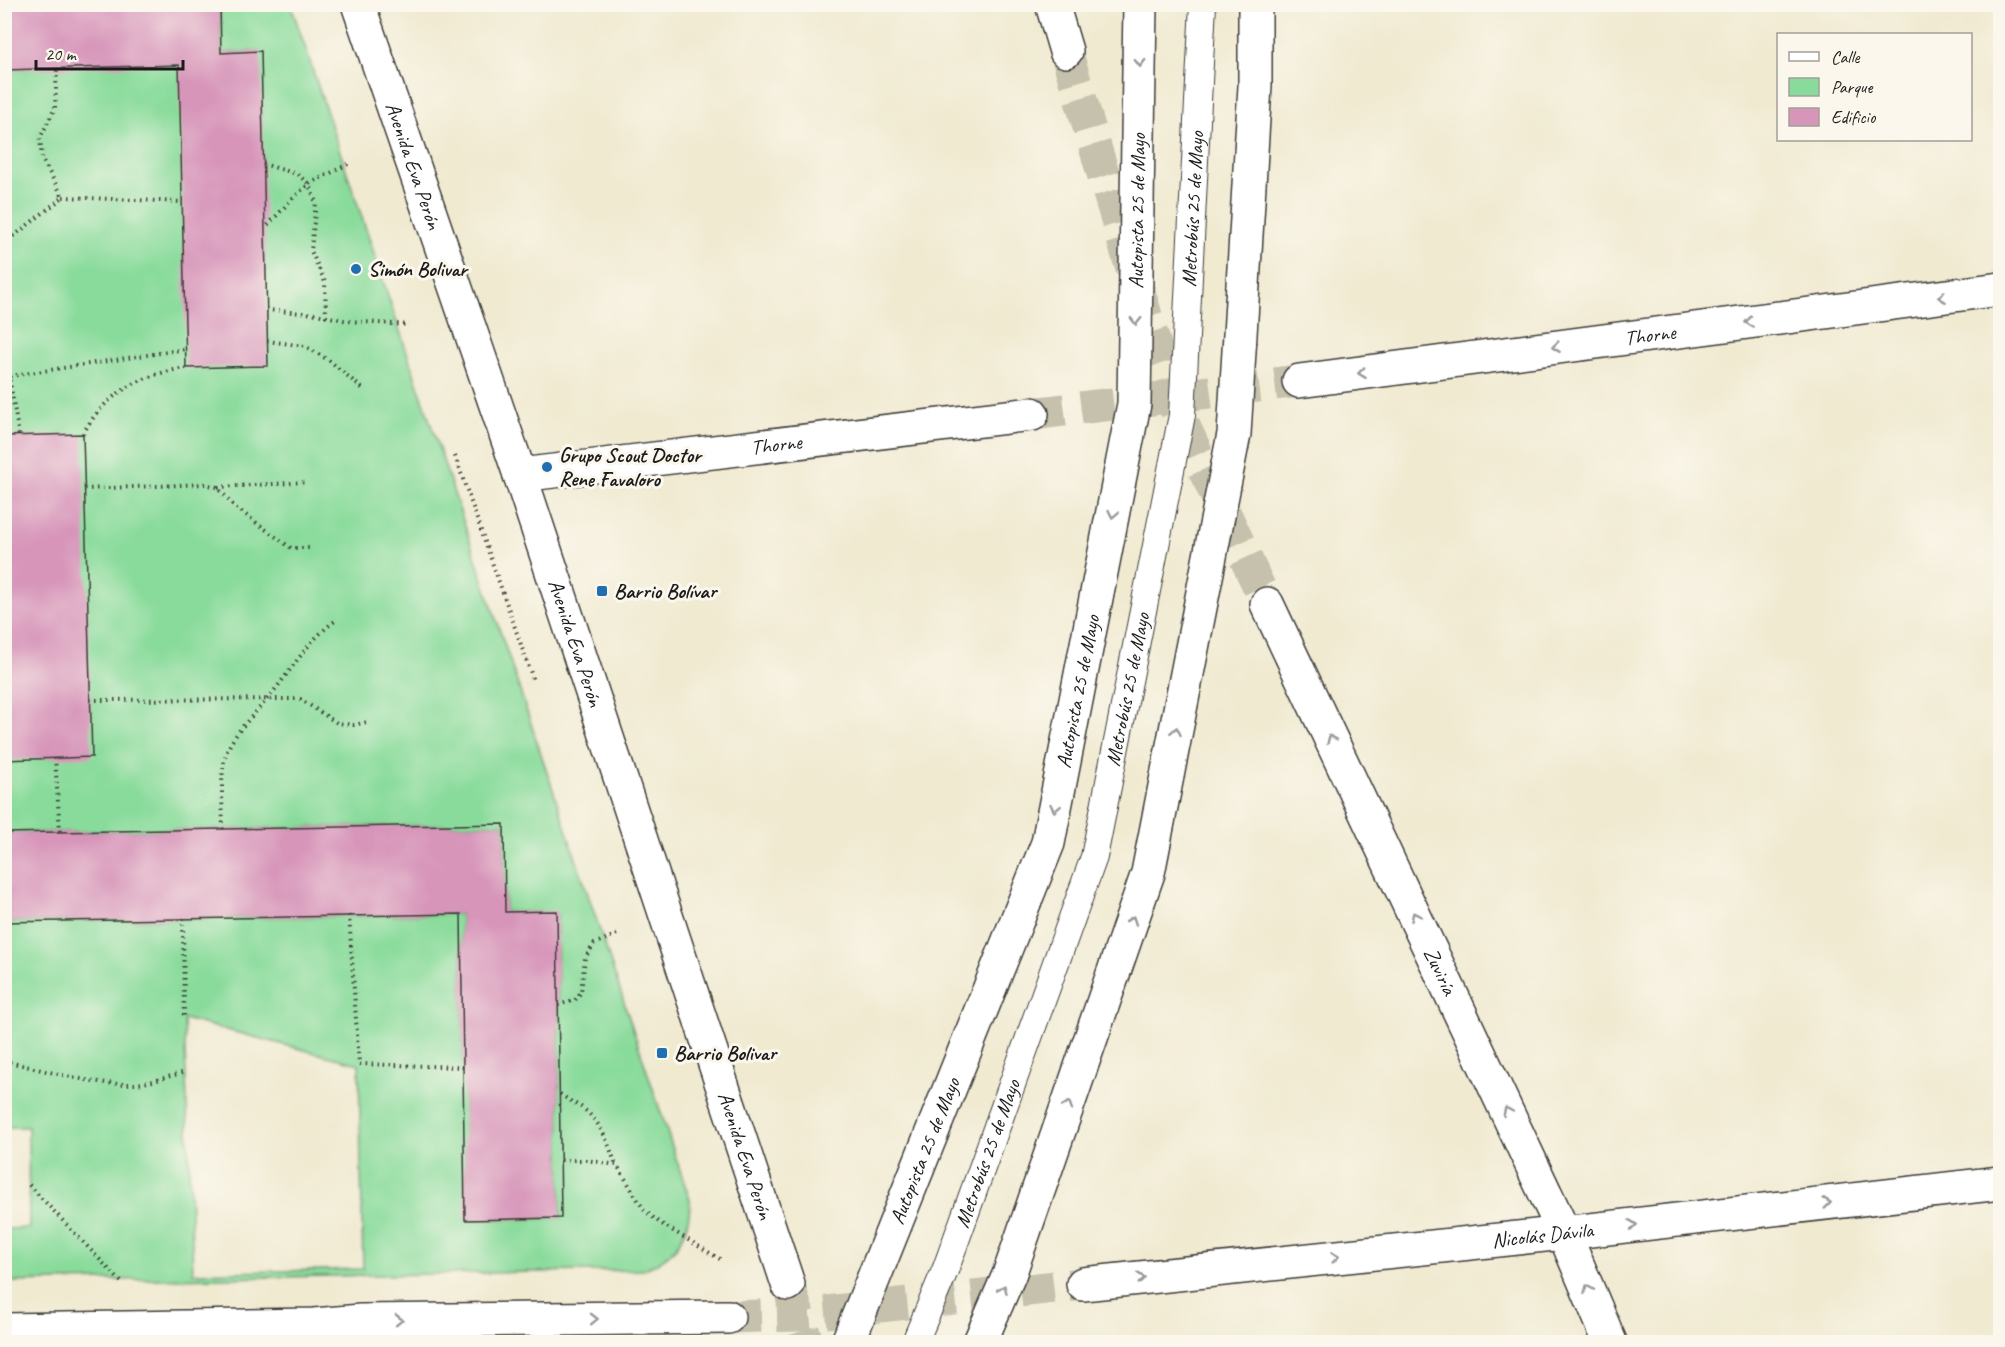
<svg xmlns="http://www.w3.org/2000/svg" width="2005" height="1347" font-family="Caveat,sans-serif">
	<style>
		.green { fill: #89db9b; stroke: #527c5c; stroke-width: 1.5; fill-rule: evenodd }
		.building { fill: #d795ba }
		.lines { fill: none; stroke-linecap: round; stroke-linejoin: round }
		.street-tunnel { stroke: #c6c1ad; stroke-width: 33; stroke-dasharray: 33 16; stroke-linecap: butt }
		.secondary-tunnel { stroke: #c6c1ad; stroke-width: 33; stroke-dasharray: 33 16; stroke-linecap: butt }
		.street-casing { stroke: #3c3b37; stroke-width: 36 }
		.secondary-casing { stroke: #3c3b37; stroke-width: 36 }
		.path { stroke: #3c3b37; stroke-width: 4; stroke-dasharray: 1.5 4.5; stroke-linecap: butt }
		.street { stroke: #fff; stroke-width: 33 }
		.secondary { stroke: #fff; stroke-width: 33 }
		.lane-bridge-casing { stroke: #3c3b37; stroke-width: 28; stroke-linecap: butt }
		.highway-bridge-casing { stroke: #3c3b37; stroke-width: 36; stroke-linecap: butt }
		.lane-bridge { stroke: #fff; stroke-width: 26 }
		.highway-bridge { stroke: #fff; stroke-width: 33 }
		.oneway { stroke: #999 }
		.poi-dot { fill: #1f6fb2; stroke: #fbf7ec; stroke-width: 2 }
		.labels { text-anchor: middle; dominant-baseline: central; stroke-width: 6; stroke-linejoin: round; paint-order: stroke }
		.street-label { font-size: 21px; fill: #1c1c1c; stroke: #fbf7ec }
		.poi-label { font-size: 21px; font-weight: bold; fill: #1c1c1c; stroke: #fbf7ec; text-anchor: start }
	</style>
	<rect width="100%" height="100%" fill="#fbf7ec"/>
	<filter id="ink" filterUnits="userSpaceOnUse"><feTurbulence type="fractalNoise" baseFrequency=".0167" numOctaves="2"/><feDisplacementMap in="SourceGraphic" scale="12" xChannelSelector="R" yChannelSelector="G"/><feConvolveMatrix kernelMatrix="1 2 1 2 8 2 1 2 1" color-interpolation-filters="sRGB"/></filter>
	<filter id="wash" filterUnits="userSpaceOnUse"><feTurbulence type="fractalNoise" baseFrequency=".008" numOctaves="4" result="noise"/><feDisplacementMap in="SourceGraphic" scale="24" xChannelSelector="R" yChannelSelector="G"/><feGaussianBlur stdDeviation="1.35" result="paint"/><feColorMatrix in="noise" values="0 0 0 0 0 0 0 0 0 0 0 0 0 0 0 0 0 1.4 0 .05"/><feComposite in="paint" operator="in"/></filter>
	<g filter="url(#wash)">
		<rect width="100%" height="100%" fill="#f0ead1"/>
		<path class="green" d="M220,5h71l399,1195c0,22 -7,46 -27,59 -6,5 -15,8 -21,11l-637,12v-53l24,-1 -1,-101h-23v-205l456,-8 5,306 95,-2 -4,-306h-52l-1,-88 -499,9v-763l255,-19 -39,2zM184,1019l175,45 4,205 -170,4z"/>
		<g id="blocks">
			<g class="building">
				<polygon points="4,4 220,4 221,53 261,51 268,366 186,368 179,65 4,70"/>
				<polygon points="83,434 92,757 4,760 4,436"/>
				<polygon points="504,824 505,912 557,911 561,1218 465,1220 461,914 4,922 4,833"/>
			</g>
		</g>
	</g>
	<g filter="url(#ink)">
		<use href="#blocks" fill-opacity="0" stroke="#3c3b37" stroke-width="1.5"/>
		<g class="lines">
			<g class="street-tunnel">
				<polyline points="1066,51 1171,398 1267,604"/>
				<polyline points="1032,414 1299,381"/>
				<polyline points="728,1317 798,1315 1083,1284"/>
			</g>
			<polyline class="secondary-tunnel" points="788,1284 807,1342"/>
			<defs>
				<g id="street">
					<polyline points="1052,4 1066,51"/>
					<path id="s1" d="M1299,381l701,-92"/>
					<path id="s2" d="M520,475l512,-61"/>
					<path id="s3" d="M1267,604l297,629 46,109"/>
					<path id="s4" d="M1083,1284l481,-51 436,-50"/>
					<polyline points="4,1330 314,1325 361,1321 728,1317"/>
				</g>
				<g id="secondary">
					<path id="s5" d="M358,4l162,471 268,809"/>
				</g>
			</defs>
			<use href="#street" class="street-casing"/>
			<use href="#secondary" class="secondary-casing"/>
			<g class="path">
				<polyline points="263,164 297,174 309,184 294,197 265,228"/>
				<polyline points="63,197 183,202"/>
				<polyline points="4,244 63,197 42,159 40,138 55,108 57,68"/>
				<polyline points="266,310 316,314 348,321 409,325"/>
				<polyline points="326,317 325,282 311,251 316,203 309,184 352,162"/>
				<polyline points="267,341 305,346 330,361 364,390"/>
				<polyline points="4,363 9,376 19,436"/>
				<polyline points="4,377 186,349"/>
				<path d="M83,434c21,-40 59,-60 103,-66"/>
				<polyline points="455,456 534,682"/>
				<polyline points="218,487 307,482"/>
				<polyline points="84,489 205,484 217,487 235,507 291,548 311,548"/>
				<polyline points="90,700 300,699 337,723 354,725 367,722"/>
				<polyline points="55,758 60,831"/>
				<path d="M223,829c0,-22 -4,-58 4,-78 9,-21 28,-37 42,-54 22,-26 38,-56 66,-76"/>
				<polyline points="349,915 359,1064 463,1067"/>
				<polyline points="183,918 184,1019"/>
				<polyline points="558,1005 575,1000 581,992 585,958 594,944 617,934"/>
				<path d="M4,1061c42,9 85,24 128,23 17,0 37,-8 53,-12"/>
				<path d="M560,1094c7,5 14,9 21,13 20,14 27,36 35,58"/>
				<polyline points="561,1160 586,1160 617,1165 644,1210 660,1223 720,1259"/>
				<polyline points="29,1185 123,1284"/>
			</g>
			<use href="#street" class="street"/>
			<use href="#secondary" class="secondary"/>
			<defs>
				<g id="lane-bridge">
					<path id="s6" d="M915,1342l31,-74 148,-411 88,-442 21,-411"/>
				</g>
				<g id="highway-bridge">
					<path id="s7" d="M848,1342l200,-499 86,-439 6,-400"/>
					<polyline points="980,1342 1009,1275 1148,873 1234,434 1255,86 1255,4"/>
				</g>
			</defs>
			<use href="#lane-bridge" class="lane-bridge-casing"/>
			<use href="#highway-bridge" class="highway-bridge-casing"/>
			<use href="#lane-bridge" class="lane-bridge"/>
			<use href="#highway-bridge" class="highway-bridge"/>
		</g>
		<defs><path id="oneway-chevron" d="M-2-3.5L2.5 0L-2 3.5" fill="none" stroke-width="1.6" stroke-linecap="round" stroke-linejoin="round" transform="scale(1.5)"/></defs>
		<g class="oneway">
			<use href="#oneway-chevron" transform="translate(1140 63) rotate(91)"/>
			<use href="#oneway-chevron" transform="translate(1942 297) rotate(173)"/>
			<use href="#oneway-chevron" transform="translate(1136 321) rotate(91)"/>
			<use href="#oneway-chevron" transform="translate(1749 322) rotate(173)"/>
			<use href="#oneway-chevron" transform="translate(1556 347) rotate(173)"/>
			<use href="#oneway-chevron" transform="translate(1362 373) rotate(173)"/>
			<use href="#oneway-chevron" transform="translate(1113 514) rotate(101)"/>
			<use href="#oneway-chevron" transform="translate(1176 731) rotate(-79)"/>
			<use href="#oneway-chevron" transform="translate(1331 739) rotate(-115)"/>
			<use href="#oneway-chevron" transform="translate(1055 808) rotate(101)"/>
			<use href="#oneway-chevron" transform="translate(1415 916) rotate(-115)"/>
			<use href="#oneway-chevron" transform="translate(1132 920) rotate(-71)"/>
			<use href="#oneway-chevron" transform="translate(1068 1105) rotate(-71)"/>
			<use href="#oneway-chevron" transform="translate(1507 1111) rotate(-115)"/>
			<use href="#oneway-chevron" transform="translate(1827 1203) rotate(-7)"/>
			<use href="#oneway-chevron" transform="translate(1633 1225) rotate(-7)"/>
			<use href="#oneway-chevron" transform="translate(1335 1257) rotate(-6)"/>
			<use href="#oneway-chevron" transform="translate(1141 1278) rotate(-6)"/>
			<use href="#oneway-chevron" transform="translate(1003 1289) rotate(-67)"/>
			<use href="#oneway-chevron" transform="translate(1588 1289) rotate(-113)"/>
			<use href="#oneway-chevron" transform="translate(594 1319) rotate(-1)"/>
			<use href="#oneway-chevron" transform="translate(399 1320) rotate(-1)"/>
		</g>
	</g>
	<g class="poi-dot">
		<circle cx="356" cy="269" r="6"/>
		<circle cx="547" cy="467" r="6"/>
		<rect x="596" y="585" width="12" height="12" rx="3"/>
		<rect x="656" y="1047" width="12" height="12" rx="3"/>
	</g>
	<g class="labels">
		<g class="street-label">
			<text stroke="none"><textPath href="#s5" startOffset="171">Avenida Eva Perón</textPath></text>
			<text stroke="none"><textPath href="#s6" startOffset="1174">Metrobús 25 de Mayo</textPath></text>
			<text stroke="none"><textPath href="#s7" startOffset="1178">Autopista 25 de Mayo</textPath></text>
			<text stroke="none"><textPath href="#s1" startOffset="354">Thorne</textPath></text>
			<text stroke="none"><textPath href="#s2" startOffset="258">Thorne</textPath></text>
			<text stroke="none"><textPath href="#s5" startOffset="675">Avenida Eva Perón</textPath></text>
			<text stroke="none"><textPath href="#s6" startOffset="688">Metrobús 25 de Mayo</textPath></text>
			<text stroke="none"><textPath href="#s7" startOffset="692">Autopista 25 de Mayo</textPath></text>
			<text stroke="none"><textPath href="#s3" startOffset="406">Zuviría</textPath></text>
			<text stroke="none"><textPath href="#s7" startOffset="206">Autopista 25 de Mayo</textPath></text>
			<text stroke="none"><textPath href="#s6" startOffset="202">Metrobús 25 de Mayo</textPath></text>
			<text stroke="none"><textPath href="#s5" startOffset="1215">Avenida Eva Perón</textPath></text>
			<text stroke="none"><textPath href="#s4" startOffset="462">Nicolás Dávila</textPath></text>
		</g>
		<g class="poi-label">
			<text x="368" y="269">Simón Bolivar</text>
			<text x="559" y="455">Grupo Scout Doctor<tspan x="559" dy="24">Rene Favaloro</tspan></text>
			<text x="614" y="591">Barrio Bolívar</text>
			<text x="674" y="1053">Barrio Bolivar</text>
		</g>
	</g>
	<rect width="2005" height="1347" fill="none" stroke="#fbf7ec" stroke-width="24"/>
	<rect x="1777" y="33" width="195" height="108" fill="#fbf7ec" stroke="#a29f99" stroke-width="1.5"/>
	<rect x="1789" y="52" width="30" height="9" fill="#ffffff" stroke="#a29f99" stroke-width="1.5"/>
	<text x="1831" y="63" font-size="18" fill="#1c1c1c">Calle</text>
	<rect x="1789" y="78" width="30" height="18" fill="#89db9b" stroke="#a29f99" stroke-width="1.5"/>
	<text x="1831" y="93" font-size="18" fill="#1c1c1c">Parque</text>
	<rect x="1789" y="108" width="30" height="18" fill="#d795ba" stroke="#a29f99" stroke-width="1.5"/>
	<text x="1831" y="123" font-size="18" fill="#1c1c1c">Edificio</text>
	<path d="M36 60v9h147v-9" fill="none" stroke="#1c1c1c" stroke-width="3"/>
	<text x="45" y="60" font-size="18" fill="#1c1c1c" stroke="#fbf7ec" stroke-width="4.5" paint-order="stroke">20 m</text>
</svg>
